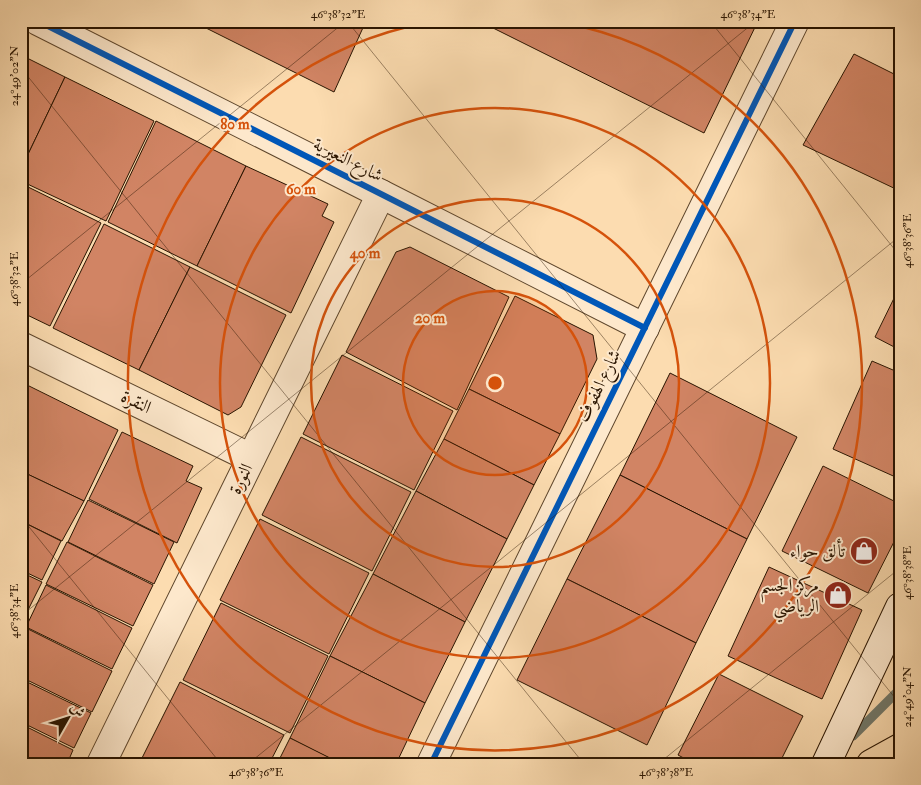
<svg xmlns="http://www.w3.org/2000/svg" width="921" height="785" font-family="'IM FELL Double Pica',Amiri,serif">
	<style>
		.lines { fill: none; stroke-linecap: round; stroke-linejoin: round }
		.stream { stroke: #70786b; stroke-width: 9 }
		.building { fill: #d18464; stroke: #291400 }
		.street-casing { stroke: #5e462c; stroke-width: 30 }
		.secondary-casing { stroke: #291400; stroke-width: 30 }
		.primary-casing { stroke: #291400; stroke-width: 30 }
		.street { stroke: #fde8cc; stroke-width: 28 }
		.secondary { stroke: #fde8cc; stroke-width: 28 }
		.primary { stroke: #fcdcb0; stroke-width: 28 }
		.cycleway-casing { stroke: #fde8cc; stroke-width: 9 }
		.cycleway { stroke: #0057b8; stroke-width: 6 }
		.ticks { fill: none; stroke: #291400; stroke-width: 1; stroke-opacity: 0.45 }
		.ring { fill: none; stroke: #d5520b; stroke-width: 2.5 }
		.labels { text-anchor: middle; dominant-baseline: central; stroke-width: 4; stroke-linejoin: round; paint-order: stroke }
		.street-label { font-size: 18px; fill: #291400; stroke: #fde8cc }
		.poi-label { font-size: 18px; fill: #291400; stroke: #fde8cc; text-anchor: end }
		.centre { fill: #d5520b; stroke: #fde8cc; stroke-width: 2.5 }
		.ring-label { font-size: 15px; text-anchor: middle; font-weight: bold; fill: #d5520b; stroke: #fde8cc; stroke-width: 4; stroke-linejoin: round; paint-order: stroke }
		.neatline { fill: none; stroke: #291400; stroke-width: 2 }
		.ticks-label { font-size: 12px; text-anchor: middle; fill: #291400 }
	</style>
	<rect width="100%" height="100%" fill="#fcdcb0"/>
	<filter id="stains"><feTurbulence type="fractalNoise" baseFrequency=".004" numOctaves="4"/><feColorMatrix values="0 0 0 0 .2 0 0 0 0 .09 0 0 0 0 .02 0 0 0 .5 -.17"/></filter>
	<radialGradient id="worn" r=".72"><stop offset=".6" stop-color="#630" stop-opacity="0"/><stop offset="1" stop-color="#630" stop-opacity=".3"/></radialGradient>
	<g class="lines">
		<polyline class="stream" points="853,736 900,689"/>
	</g>
	<g class="building">
		<polygon points="192,21 366,21 334,92"/>
		<polygon points="479,21 758,21 704,133"/>
		<polygon points="854,54 900,77 900,191 803,145"/>
		<polygon points="21,55 65,77 21,169"/>
		<polygon points="65,77 154,121 106,221 21,181 21,169"/>
		<polygon points="156,121 246,166 197,266 108,222"/>
		<polygon points="246,166 328,204 322,216 334,222 291,313 197,266"/>
		<polygon points="22,184 101,223 50,326 21,312"/>
		<polygon points="104,224 190,267 139,370 53,328"/>
		<polygon points="410,247 509,297 457,410 346,352 396,252"/>
		<polygon points="190,267 286,315 241,407 228,415 139,370"/>
		<polygon points="900,286 900,350 875,337"/>
		<polygon points="515,296 593,335 597,359 560,434 469,389"/>
		<polygon points="342,355 453,411 414,490 303,434"/>
		<polygon points="872,361 900,373 900,479 833,449"/>
		<polygon points="670,373 797,437 747,539 620,475"/>
		<polygon points="21,382 118,430 84,501 21,471"/>
		<polygon points="469,389 560,434 534,485 444,439"/>
		<polygon points="122,432 193,466 186,481 202,488 177,543 89,499"/>
		<polygon points="301,437 411,492 372,571 262,515"/>
		<polygon points="444,439 534,485 507,539 416,491"/>
		<polygon points="823,466 900,504 900,530 868,593 782,551"/>
		<polygon points="21,471 84,501 62,541 21,521"/>
		<polygon points="620,475 747,539 696,643 567,579"/>
		<polygon points="416,491 507,539 465,622 373,574"/>
		<polygon points="88,500 174,542 154,584 68,542"/>
		<polygon points="260,519 369,573 329,654 220,600"/>
		<polygon points="21,521 61,541 42,580 21,570"/>
		<polygon points="67,542 153,585 133,626 46,584"/>
		<polygon points="769,567 862,610 822,699 728,656"/>
		<polygon points="21,572 42,582 22,622 21,621"/>
		<polygon points="373,574 465,622 425,703 330,656"/>
		<polygon points="567,579 696,643 647,745 517,680"/>
		<polygon points="46,585 132,628 112,669 26,627"/>
		<polygon points="221,603 328,656 290,733 183,680"/>
		<polygon points="26,628 112,671 92,712 21,677 21,637"/>
		<polygon points="330,656 425,703 396,764 341,764 290,738"/>
		<polygon points="719,674 803,716 779,764 695,764 678,755"/>
		<polygon points="21,679 91,713 74,748 21,722"/>
		<polygon points="180,682 284,735 269,764 139,764"/>
		<polygon points="21,724 73,750 67,764 21,764"/>
		<polygon points="290,738 342,764 277,764"/>
	</g>
	<g class="lines">
		<defs>
			<g id="street">
				<polyline points="38,21 381,194 645,328"/>
				<polyline points="21,346 251,458"/>
				<polyline points="101,764 381,194"/>
				<polyline points="431,764 795,21"/>
			</g>
			<polyline id="secondary" points="826,764 900,607"/>
			<polyline id="primary" points="871,764 900,748"/>
		</defs>
		<use href="#street" class="street-casing"/>
		<use href="#secondary" class="secondary-casing"/>
		<use href="#primary" class="primary-casing"/>
		<use href="#street" class="street"/>
		<use href="#secondary" class="secondary"/>
		<use href="#primary" class="primary"/>
		<defs>
			<g id="cycleway">
				<polyline points="38,21 381,194 645,328"/>
				<polyline points="431,764 795,21"/>
			</g>
		</defs>
		<use href="#cycleway" class="cycleway-casing"/>
		<use href="#cycleway" class="cycleway"/>
	</g>
	<path class="ticks" d="M347,21l553,683M710,21l190,235M21,68l563,696M21,284l325,-263M21,517l200,247M21,616l735,-595M248,764l652,-528M658,764l242,-196"/>
	<circle cx="495" cy="383" r="92" fill="#d5520b" fill-opacity=".12"/>
	<g class="ring">
		<circle cx="495" cy="383" r="92"/>
		<circle cx="495" cy="383" r="184"/>
		<circle cx="495" cy="383" r="275"/>
		<path d="M559 22A367 367 0 1 1 431 22"/>
	</g>
	<defs>
		<symbol id="shop-disc" viewBox="-11 -11 22 22"><circle r="9.5" fill="#8f2418" stroke="#fde8cc"/><path d="M-5-2.5h2.3a2.7 3.5 0 0 1 5.4 0H5L5.5 6h-11ZM-1.5-2.5h3a1.5 2.3 0 0 0-3 0Z" fill="#fff"/></symbol>
	</defs>
	<g fill-rule="evenodd">
		<use href="#shop-disc" x="848" y="535" width="32" height="32"/>
		<use href="#shop-disc" x="822" y="579" width="32" height="32"/>
	</g>
	<g class="labels">
		<g class="street-label">
			<text transform="translate(348 160) rotate(27)">شارع النعيرية</text>
			<text transform="translate(599 386) rotate(-64)">شارع الهفوف</text>
			<text transform="translate(136 402) rotate(26)">النقرة</text>
			<text transform="translate(241 479) rotate(-64)">النورة</text>
		</g>
		<g class="poi-label">
			<text x="845" y="551">تألق حواء</text>
			<text x="819" y="585">مركز الجسم<tspan x="819" dy="21">الرياضي</tspan></text>
		</g>
	</g>
	<circle cx="495" cy="383" r="8" class="centre"/>
	<g class="ring-label">
		<text x="235" y="129">80 m</text>
		<text x="301" y="194">60 m</text>
		<text x="365" y="258">40 m</text>
		<text x="430" y="323">20 m</text>
	</g>
	<rect width="921" height="785" fill="none" stroke="#fcdcb0" stroke-width="55"/>
	<g transform="translate(68 718) rotate(51)" stroke="#fde8cc" stroke-width="4" paint-order="stroke">
	<path d="M0-4L9 19L0 12L-9 19Z" fill="#291400"/>
	<text y="-8" font-size="14" font-weight="bold" text-anchor="middle" fill="#291400">ش</text>
	</g>
	<rect x="28" y="28" width="866" height="730" class="neatline"/>
	<g class="ticks-label">
		<text x="338" y="18">46°38'32"E</text>
		<text x="748" y="18">46°38'34"E</text>
		<text transform="translate(14 76) rotate(-90)" y="4">24°49'02"N</text>
		<text transform="translate(907 241) rotate(-90)" y="4">46°38'36"E</text>
		<text transform="translate(14 279) rotate(-90)" y="4">46°38'32"E</text>
		<text transform="translate(907 573) rotate(-90)" y="4">46°38'38"E</text>
		<text transform="translate(14 611) rotate(-90)" y="4">46°38'34"E</text>
		<text transform="translate(907 697) rotate(-90)" y="4">24°49'04"N</text>
		<text x="256" y="776">46°38'36"E</text>
		<text x="666" y="776">46°38'38"E</text>
	</g>
	<rect width="100%" height="100%" filter="url(#stains)"/>
	<rect width="100%" height="100%" fill="url(#worn)"/>
</svg>
